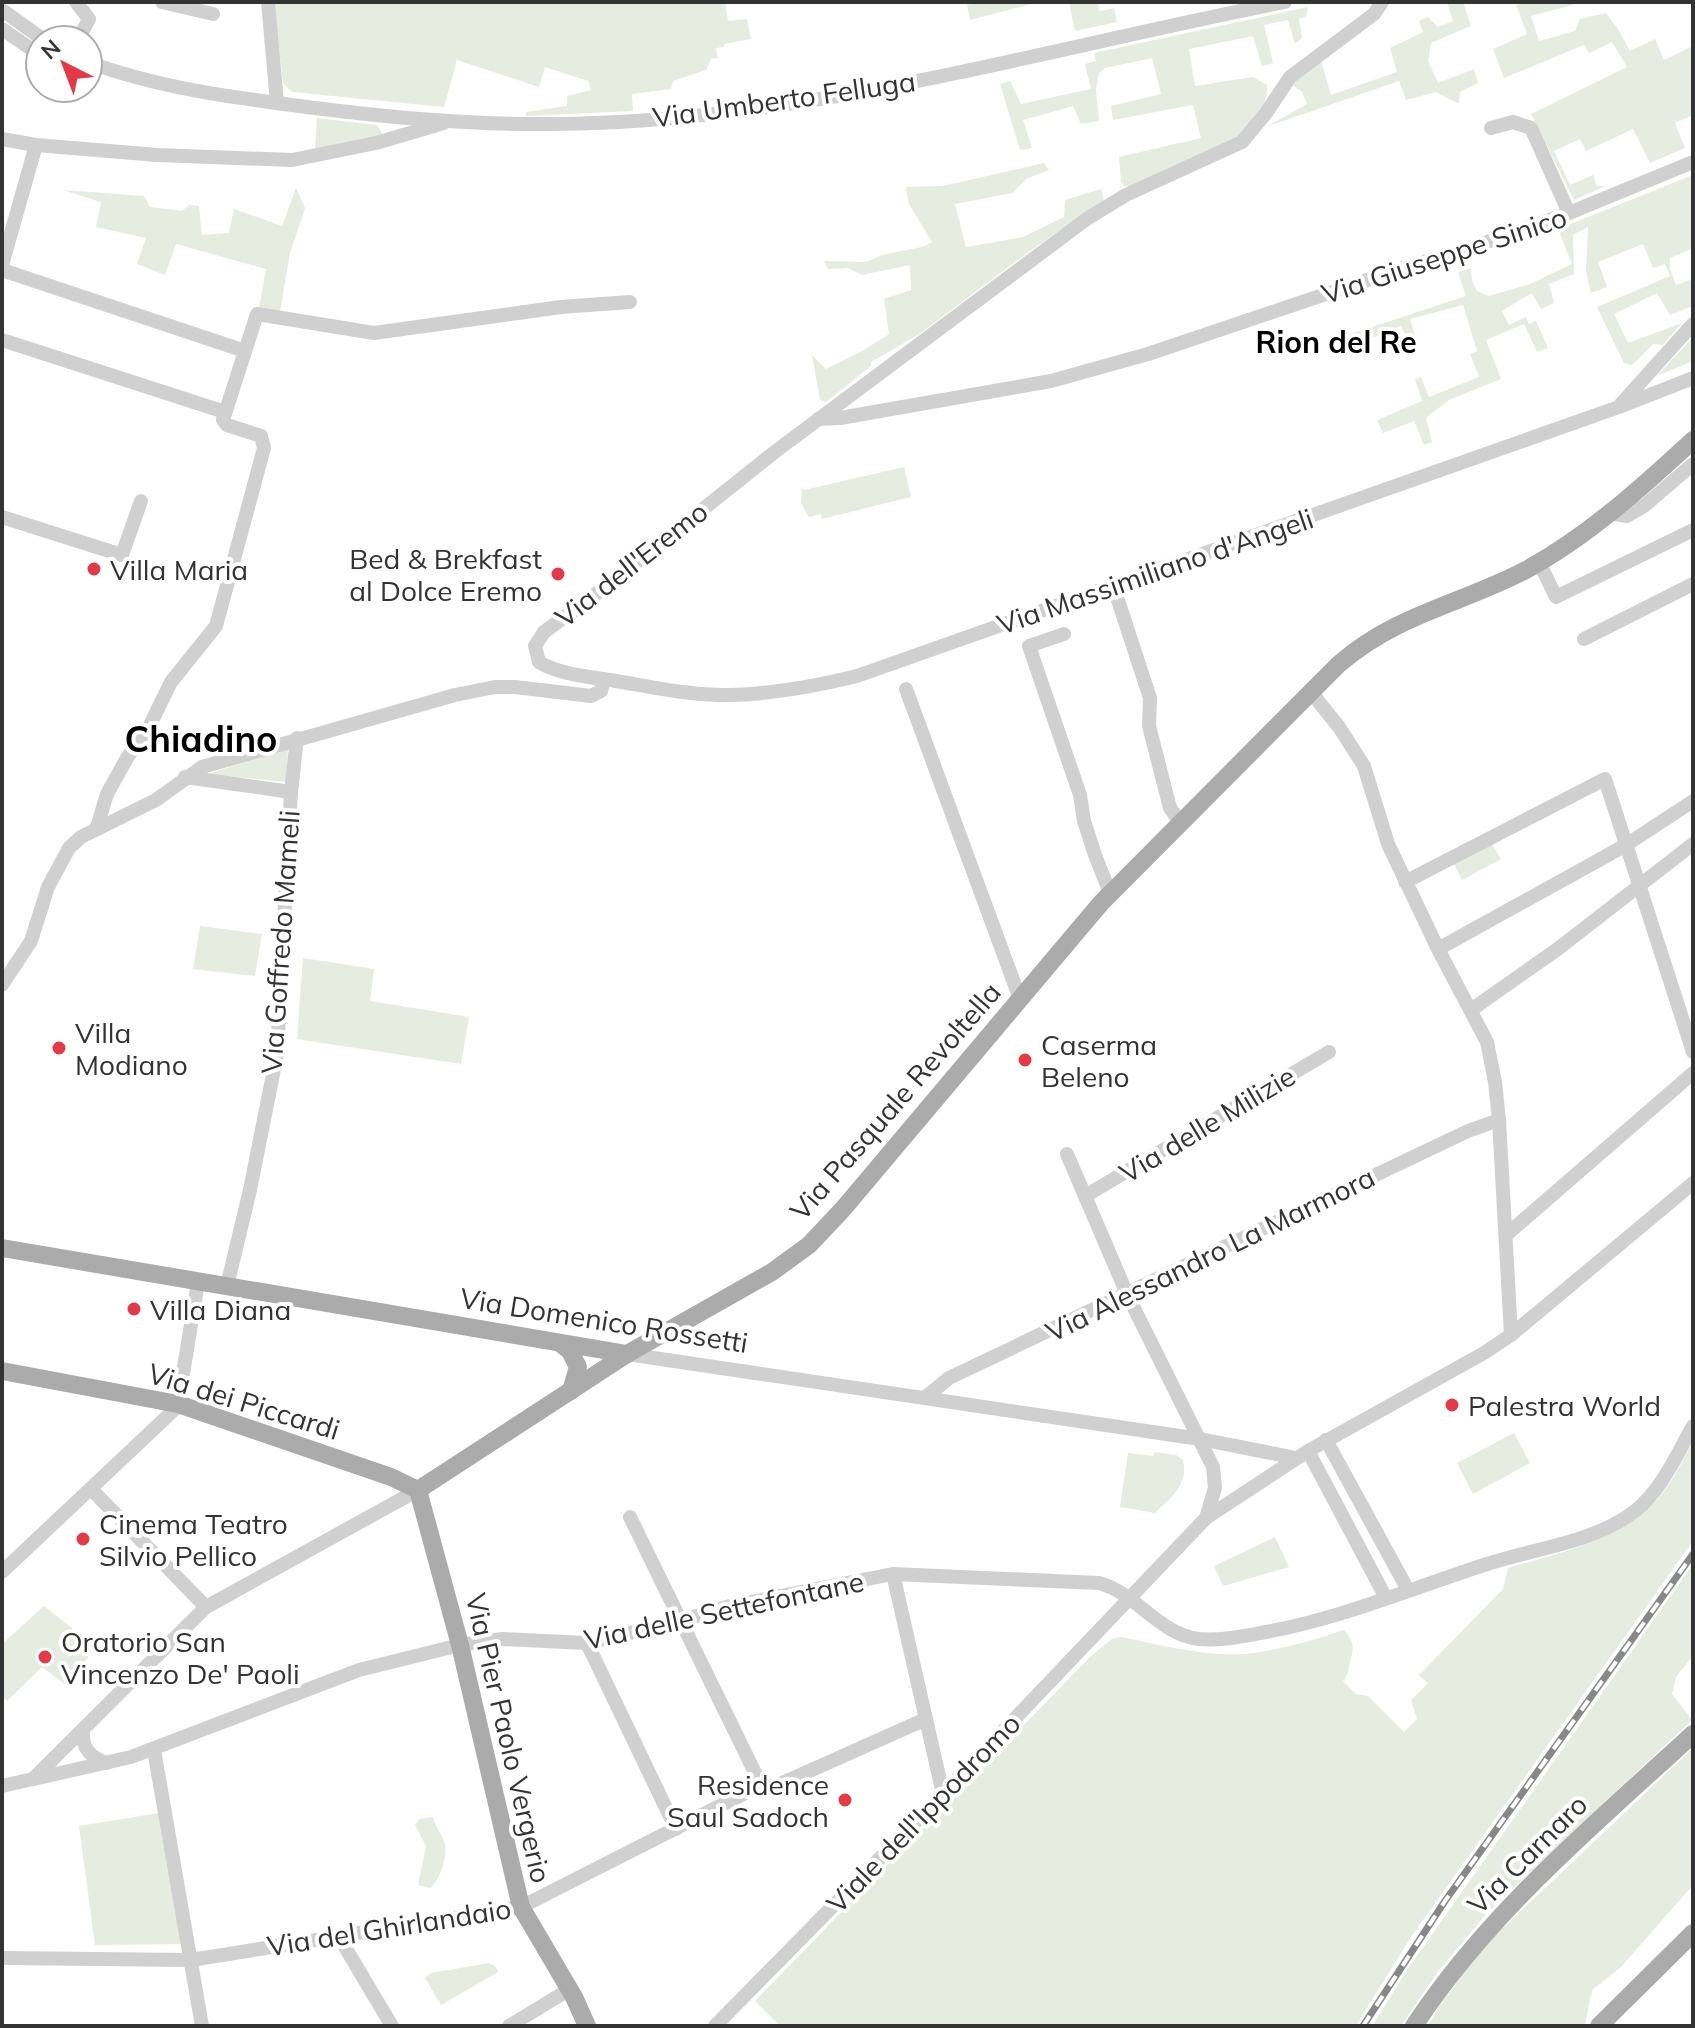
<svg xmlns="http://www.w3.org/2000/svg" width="1695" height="2028" font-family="Mulish,sans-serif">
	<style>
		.green { fill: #e6ecdf }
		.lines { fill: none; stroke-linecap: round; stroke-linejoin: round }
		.minor { stroke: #d0d0d0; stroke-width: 14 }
		.major { stroke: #ababab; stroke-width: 18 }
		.rail-casing { stroke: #888; stroke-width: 7 }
		.rail { stroke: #fff; stroke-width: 4; stroke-dasharray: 12; stroke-linecap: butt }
		.poi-dot { fill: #e63946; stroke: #fff; stroke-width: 3 }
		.labels { text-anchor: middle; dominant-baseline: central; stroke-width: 8; stroke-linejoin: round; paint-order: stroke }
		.street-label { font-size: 28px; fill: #333; stroke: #fff }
		.poi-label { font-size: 28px; fill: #333; stroke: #fff; text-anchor: start }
		.neighbourhood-label { font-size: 30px; font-weight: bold; fill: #000; stroke: #fff }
		.district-label { font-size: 36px; font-weight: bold; fill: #000; stroke: #fff }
	</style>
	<rect width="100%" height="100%" fill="#fff"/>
	<g class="green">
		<polygon points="274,2 725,2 728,21 747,19 751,39 724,44 724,47 716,48 718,58 711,59 706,70 673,81 671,89 632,94 633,111 526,116 526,112 567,106 567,96 591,90 588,81 545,67 539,87 457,60 444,107 292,92 283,83"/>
		<polygon points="977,2 1039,2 970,20 967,5"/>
		<polygon points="1069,2 1097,2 1100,11 1114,8 1117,22 1075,31"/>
		<polygon points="1447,2 1463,2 1471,26 1431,43 1428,61 1438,83 1474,69 1478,83 1460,92 1459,104 1436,92 1406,100 1399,81 1266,127 1307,104 1302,92 1291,84 1321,61 1331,95 1397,72 1390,48 1423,32 1419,21 1428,17 1438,27 1453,21"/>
		<polygon points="1533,2 1573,2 1573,5 1531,16 1539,41 1575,31 1580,19 1606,13 1618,29 1630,51 1655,39 1664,60 1693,46 1693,115 1675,123 1685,148 1650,163 1633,129 1586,151 1580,139 1554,151 1570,185 1593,175 1597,186 1606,186 1574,200 1531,114 1627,67 1612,42 1589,53 1584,45 1504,78 1493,49 1527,34 1516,5"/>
		<path d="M1308,7l-2,10 -7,2 3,19 -7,6 -7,-24 -24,5 9,38 -11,3 -9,-30 -64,13 6,37 58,-9 14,8c1,22 -15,43 -33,55l-102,47 -8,-1 -3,-4 -2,-25 82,-19 -8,-33 -80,15 -2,-14 50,-12 -9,-36 -47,10 -6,5 -3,17 3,31 -18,3 -8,-18 -50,14 9,28 -12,2 -20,-66 10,-3 11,23 70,-15 -6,-25 11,-3 -2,-8z"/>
		<polygon points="317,118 377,125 382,133 381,136 315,151"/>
		<polygon points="1044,163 1049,170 1026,179 1012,193 955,204 966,247 1023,237 1064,217 1065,200 1101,189 1104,200 1027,253 918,335 871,362 871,366 826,402 820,400 812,355 826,369 864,350 889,334 884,299 911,290 910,265 862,275 848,268 828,269 824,261 866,262 882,255 922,247 932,242 909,204 906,187 943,186"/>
		<polygon points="1693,175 1693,248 1670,258 1670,269 1676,285 1693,279 1693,306 1670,315 1657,293 1614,314 1628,343 1682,323 1663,345 1653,344 1632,365 1624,363 1597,307 1670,276 1665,264 1653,268 1643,244 1598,262 1607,287 1591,293 1586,272 1588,227 1573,235 1574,274 1549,284 1554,303 1541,309 1532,293 1502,311 1509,325 1526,317 1529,324 1536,321 1548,348 1537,352 1524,324 1486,340 1501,379 1449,400 1426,418 1432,442 1424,445 1414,421 1383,433 1377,420 1422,401 1415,379 1421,377 1429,397 1479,377 1470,354 1477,351 1463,305 1410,319 1419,348 1413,351 1401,326 1348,348 1344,336 1466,296 1458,272 1471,268 1472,281 1477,291 1489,296 1530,284 1572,264 1558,229"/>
		<polygon points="296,188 305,208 290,253 280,311 259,308 266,269 176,244 165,275 137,264 146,238 96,227 101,202 63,190 144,196 150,207 182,211 189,205 199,206 202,235 229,233 234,209 282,226"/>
		<polygon points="1693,337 1693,361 1657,376"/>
		<polygon points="904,467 911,497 822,519 821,514 809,517 801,503 802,488 804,490"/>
		<polygon points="288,749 286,782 207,774"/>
		<polygon points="1491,842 1501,859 1462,880 1453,862"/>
		<polygon points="200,926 262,934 255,976 193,969"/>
		<polygon points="303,958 374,969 370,1001 469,1017 461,1064 297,1039"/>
		<polygon points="1514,1433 1530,1463 1473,1494 1457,1463"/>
		<path d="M1693,1442v99l-282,396 -55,89h-576l-25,-25 337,-346 20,-16 9,-2c40,8 85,20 125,17 34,-4 66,-13 98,-24 11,13 10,17 6,32 -2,9 -1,12 -7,19l13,13 12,2 36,36 13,-13 -6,-19 17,-17 -9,-8 84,-86 5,-21c54,-16 116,-28 153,-73 13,-15 22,-36 32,-53z"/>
		<path d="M1155,1452l21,3 7,5c6,25 -12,37 -28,53l-35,-6 8,-54 25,3z"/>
		<polygon points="1275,1537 1289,1567 1223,1586 1214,1566"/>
		<polygon points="1693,1564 1693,1656 1676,1677 1672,1694 1692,1720 1489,1911 1439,1970 1401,2026 1372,2026 1407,1970"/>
		<polygon points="44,1606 96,1647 66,1685 42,1667 7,1701 2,1696 2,1644"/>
		<polygon points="1693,1748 1693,1885 1621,1967 1592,1990 1585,2025 1428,2026 1438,2008 1484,1946"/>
		<polygon points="159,1813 182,1944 95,1945 79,1826"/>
		<path d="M433,1817c2,10 8,15 11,24 5,12 -4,40 -14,47l-12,-3 8,-39 -11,-21 5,-6z"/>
		<polygon points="489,1963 495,1966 498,1972 441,2005 425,1978 431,1973"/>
	</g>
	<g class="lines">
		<g class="minor">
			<polyline points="76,2 89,19 78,40"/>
			<polyline points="162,2 213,14"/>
			<polyline points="268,2 277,103"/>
			<path d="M1382,2l-8,12 -84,63 -24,36 -24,29 -116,53 -38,23 -312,233 -172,137 -60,44 -9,14 4,16c21,13 53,15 77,19 37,6 76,15 115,14 43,-1 85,-9 126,-19l762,-269 74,-29"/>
			<polyline points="2,10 44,40"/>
			<polyline points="2,29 40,55"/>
			<path d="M88,62c73,27 150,36 227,46 78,10 157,17 237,16 249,-1 491,-75 733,-122"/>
			<polyline points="1491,128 1513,122 1531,128 1569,213"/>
			<polyline points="2,139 36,145 157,155 292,160 376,143 444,123"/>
			<polyline points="2,265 36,145"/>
			<polyline points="2,270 245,351"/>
			<polyline points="2,340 225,412"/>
			<polyline points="1621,404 1693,324"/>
			<polyline points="818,419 840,418 1051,381 1148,354 1400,269 1479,245 1569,213 1693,162"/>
			<polyline points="1609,513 1627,516 1644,506 1693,464"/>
			<polyline points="2,517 122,555 141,501"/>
			<polyline points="1539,562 1556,597 1693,530"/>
			<polyline points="1113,585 1150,698 1149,726 1170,808 1180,822"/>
			<polyline points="1064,634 1029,646 1080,795 1084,821 1095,855 1110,893"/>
			<polyline points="1584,639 1693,584"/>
			<polyline points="906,689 1020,999"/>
			<polyline points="1310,691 1339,727 1364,766 1388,844 1438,949 1487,1042 1495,1082 1499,1120 1511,1335"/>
			<polyline points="185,777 291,792"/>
			<polyline points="97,827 107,794 127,758 150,725 171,682 216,626 264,448 261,436 227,425 223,420 257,314 374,333 561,307 630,302"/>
			<polyline points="1405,882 1605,779 1693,1052"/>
			<polyline points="1438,949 1626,845 1693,801"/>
			<polyline points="2,985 31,941 48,887 69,848 81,837 156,800 202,767 455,695 495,687 515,687 591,696 601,691 604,679"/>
			<polyline points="1471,1010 1559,948 1693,844"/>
			<polyline points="1067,1154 1127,1294 1213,1467 1215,1488 1206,1518"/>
			<polyline points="1085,1196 1329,1052"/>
			<polyline points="1506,1235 1693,1073"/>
			<polyline points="227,1286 250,1190 277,1054 291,792 297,738"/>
			<polyline points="627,1354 1200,1439 1296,1458"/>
			<polyline points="926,1397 949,1378 1468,1131 1499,1120"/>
			<polyline points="1326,1440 1408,1590"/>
			<polyline points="1308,1451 1386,1598"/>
			<polyline points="91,1489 206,1607"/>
			<polyline points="630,1517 761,1785"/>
			<polyline points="2,1572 175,1409 178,1404 198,1282"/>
			<polyline points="893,1574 943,1794"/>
			<polyline points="587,1643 676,1829"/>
			<path d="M83,1732c-1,17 8,25 23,31"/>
			<polyline points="154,1750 202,2026"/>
			<polyline points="33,1779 206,1607 418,1490"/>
			<path d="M2,1786l129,-29 228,-87 101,-25 43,-6 84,4 93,-22 50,-15 163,-32 206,9c38,10 59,51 100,56 22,2 45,-3 67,-7 76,-14 147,-44 221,-68 49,-16 106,-21 148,-53 27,-21 42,-57 58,-85"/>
			<polyline points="339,1937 392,2026"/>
			<polyline points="2,1958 191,1960 521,1907 761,1785 778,1785 926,1719"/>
			<polyline points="509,2026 570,1989"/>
			<polyline points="715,2026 943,1794 1206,1518 1308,1451 1484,1353 1511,1335 1693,1183"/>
		</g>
		<g class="major">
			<polyline points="2,1248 627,1354"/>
			<polyline points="560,1343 570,1351 578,1367 571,1391"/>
			<polyline points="2,1371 178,1404 391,1477 418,1490"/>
			<path d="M418,1490l209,-136 145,-82 37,-27 34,-36 258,-306 238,-239c58,-50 119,-59 185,-93 63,-34 117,-83 169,-131"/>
			<polyline points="418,1490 460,1645 521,1907 574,1997 587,2026"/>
			<path d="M1414,2026c74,-113 180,-201 279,-292"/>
			<polyline points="1599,2026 1693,1933"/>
		</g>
		<defs>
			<polyline id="rail" points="1363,2026 1445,1901 1693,1554"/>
		</defs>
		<use href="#rail" class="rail-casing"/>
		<use href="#rail" class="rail"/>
	</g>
	<g class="poi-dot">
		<circle cx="94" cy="569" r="8"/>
		<circle cx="558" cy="574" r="8"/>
		<circle cx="59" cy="1048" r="8"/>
		<circle cx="1025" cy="1060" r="8"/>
		<circle cx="134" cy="1309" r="8"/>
		<circle cx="1452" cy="1405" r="8"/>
		<circle cx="83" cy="1539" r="8"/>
		<circle cx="45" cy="1657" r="8"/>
		<circle cx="845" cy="1800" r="8"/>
	</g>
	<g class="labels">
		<g class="street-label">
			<text transform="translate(784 99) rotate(-8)">Via Umberto Felluga</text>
			<text transform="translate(1444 255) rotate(-18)">Via Giuseppe Sinico</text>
			<text transform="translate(631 564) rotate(-38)">Via dell'Eremo</text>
			<text transform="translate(1155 571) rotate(-19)">Via Massimiliano d'Angeli</text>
			<text transform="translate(280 942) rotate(-86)">Via Goffredo Mameli</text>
			<text transform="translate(895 1101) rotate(-49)">Via Pasquale Revoltella</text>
			<text transform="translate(1207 1124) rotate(-31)">Via delle Milizie</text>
			<text transform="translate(1210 1254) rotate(-26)">Via Alessandro La Marmora</text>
			<text transform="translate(604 1320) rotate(9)">Via Domenico Rossetti</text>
			<text transform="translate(244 1401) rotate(17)">Via dei Piccardi</text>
			<text transform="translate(724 1610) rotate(-12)">Via delle Settefontane</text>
			<text transform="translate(509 1738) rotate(77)">Via Pier Paolo Vergerio</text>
			<text transform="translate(923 1813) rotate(-46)">Viale dell'Ippodromo</text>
			<text transform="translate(1527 1854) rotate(-45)">Via Carnaro</text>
			<text transform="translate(389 1927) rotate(-9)">Via del Ghirlandaio</text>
		</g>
		<g class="poi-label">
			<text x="542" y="558" text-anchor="end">Bed &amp; Brekfast<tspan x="542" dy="32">al Dolce Eremo</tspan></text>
			<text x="110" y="569">Villa Maria</text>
			<text x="75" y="1032">Villa<tspan x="75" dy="32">Modiano</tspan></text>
			<text x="1041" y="1044">Caserma<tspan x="1041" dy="32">Beleno</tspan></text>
			<text x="150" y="1309">Villa Diana</text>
			<text x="1468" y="1405">Palestra World</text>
			<text x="99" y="1523">Cinema Teatro<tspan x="99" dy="32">Silvio Pellico</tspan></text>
			<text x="61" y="1641">Oratorio San<tspan x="61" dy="32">Vincenzo De' Paoli</tspan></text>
			<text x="829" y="1784" text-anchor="end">Residence<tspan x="829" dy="32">Saul Sadoch</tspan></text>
		</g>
		<g class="neighbourhood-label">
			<text x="1336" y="342">Rion del Re</text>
		</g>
		<g class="district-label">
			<text x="201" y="738">Chiadino</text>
		</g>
	</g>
	<rect width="1695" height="2028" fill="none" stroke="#333333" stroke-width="8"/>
	<g transform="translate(64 64) rotate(318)"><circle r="38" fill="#ffffff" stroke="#adadad" stroke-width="2"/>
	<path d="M0-6L14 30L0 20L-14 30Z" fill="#e63946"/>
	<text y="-12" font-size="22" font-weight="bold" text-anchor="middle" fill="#333333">N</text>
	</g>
</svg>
